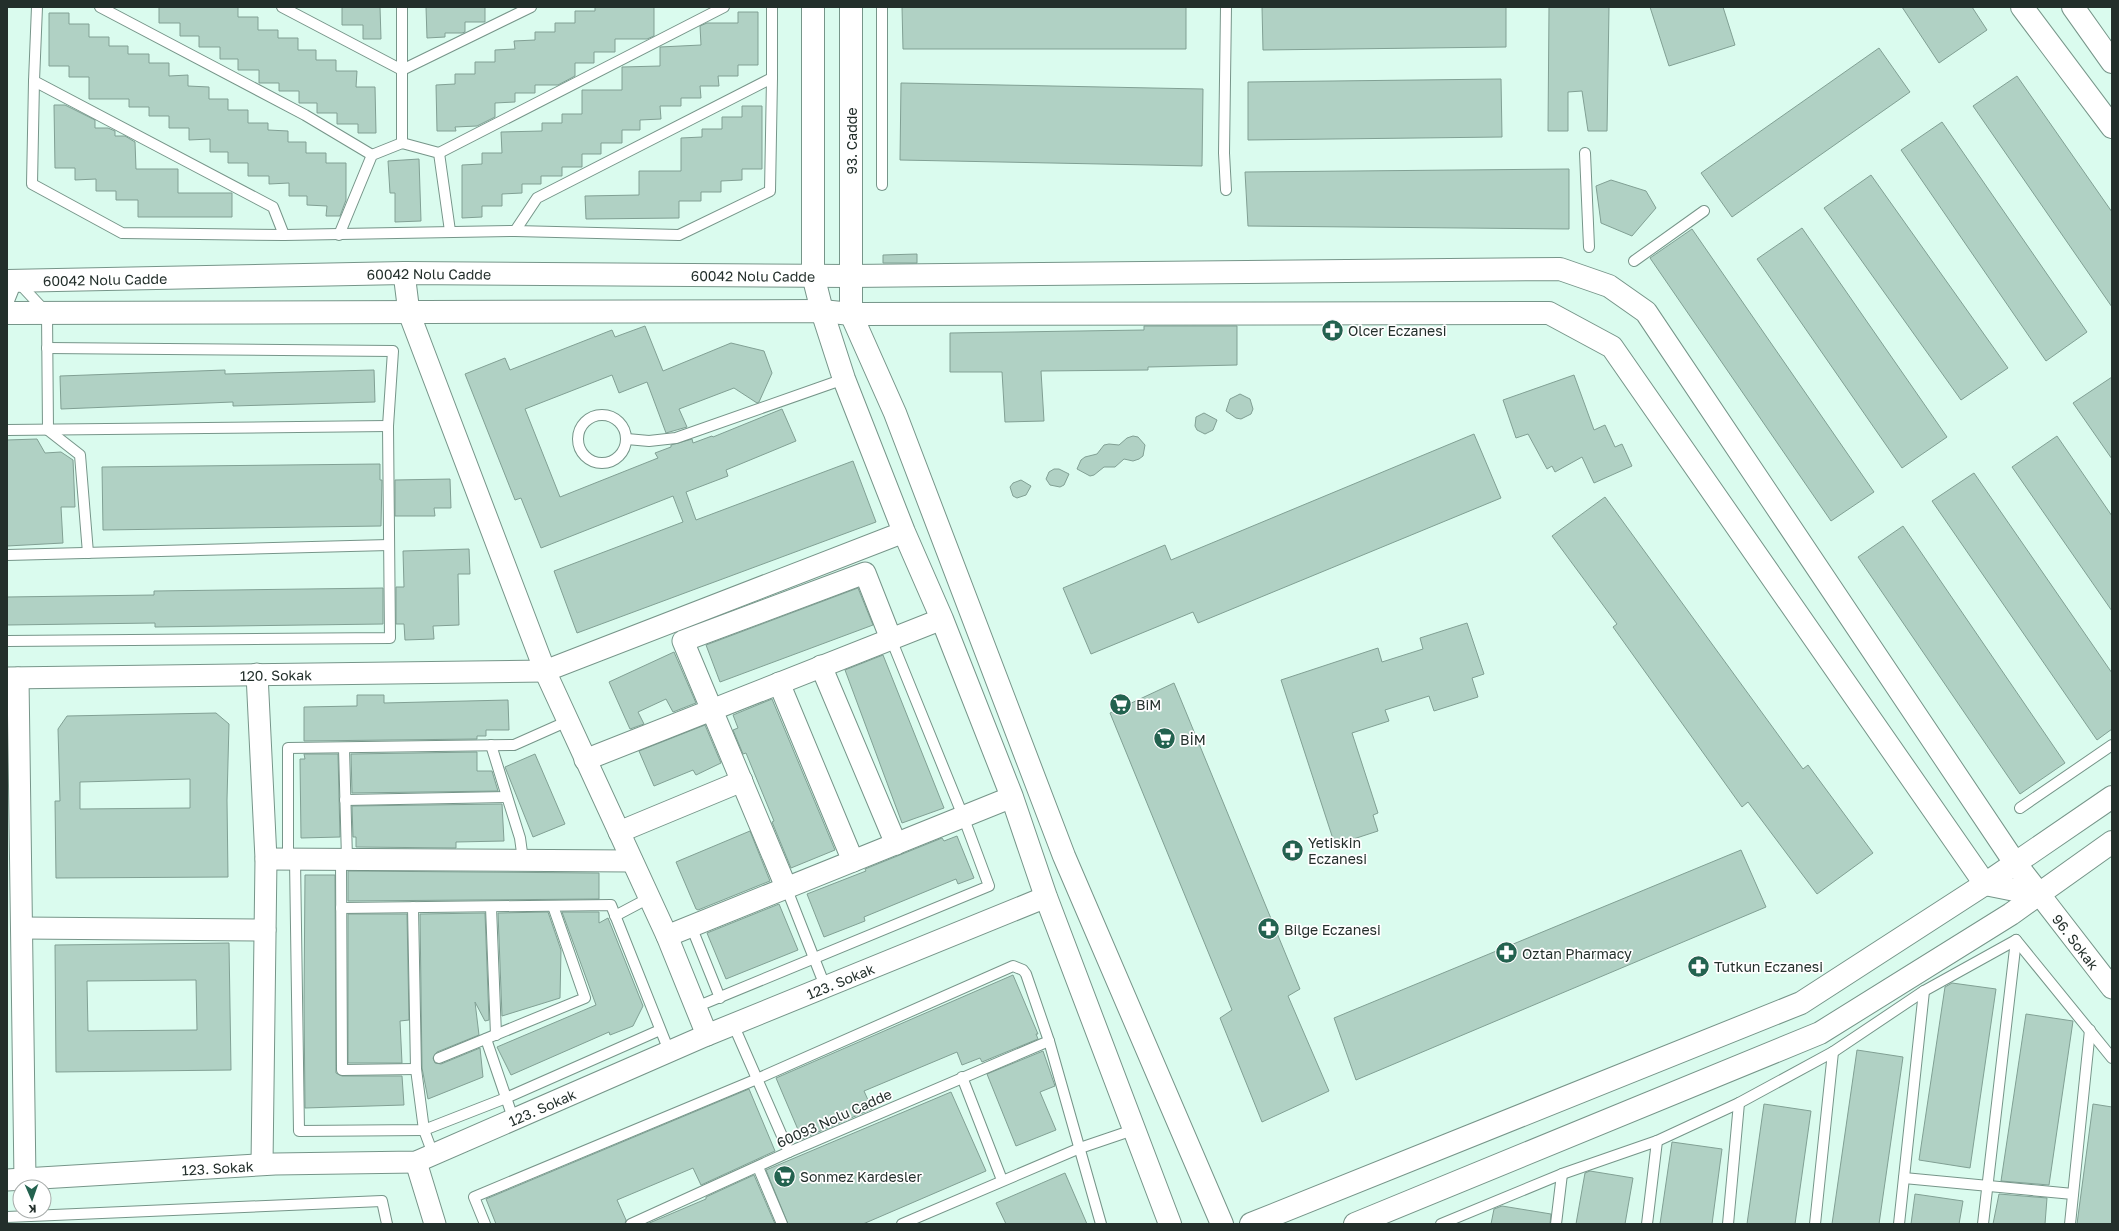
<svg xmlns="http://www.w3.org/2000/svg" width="2119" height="1231" font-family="'Golos Text',sans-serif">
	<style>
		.building { fill: #b0d1c4; stroke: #81a094; fill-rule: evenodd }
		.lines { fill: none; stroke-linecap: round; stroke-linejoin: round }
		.lane-casing { stroke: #769589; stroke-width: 12 }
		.street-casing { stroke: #769589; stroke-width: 23 }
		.secondary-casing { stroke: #769589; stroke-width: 24 }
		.lane { stroke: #fff; stroke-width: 10 }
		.street { stroke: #fff; stroke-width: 21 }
		.secondary { stroke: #fff; stroke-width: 22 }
		.labels { text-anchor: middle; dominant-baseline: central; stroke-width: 3.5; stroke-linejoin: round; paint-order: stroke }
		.street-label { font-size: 14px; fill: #232f2b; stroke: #fff }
		.poi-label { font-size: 14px; fill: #232f2b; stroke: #fff; text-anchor: start }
	</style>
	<rect width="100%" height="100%" fill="#dafbee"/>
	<g class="building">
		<polygon points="159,7 238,7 238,17 258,17 258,30 278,30 278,38 298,38 298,50 316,50 316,60 336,60 336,71 357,71 356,87 375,87 376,133 358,133 358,124 337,124 337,113 317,113 317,103 299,103 299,91 279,91 279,83 259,83 259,70 238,70 238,59 220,59 220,47 199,47 199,36 180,36 180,23 159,23"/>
		<polygon points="342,7 380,7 381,39 363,39 363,25 342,25"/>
		<polygon points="426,7 485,7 485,22 465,22 465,32 462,33 445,33 445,37 427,38"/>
		<polygon points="595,7 654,7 654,36 647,39 615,39 615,52 594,52 594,63 575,63 575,76 558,85 535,85 535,93 515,93 515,102 495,103 495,117 477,126 455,127 456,131 437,131 436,85 455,84 455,74 475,74 475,62 495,62 495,50 515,49 514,41 535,40 535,32 555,32 555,23 575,23 575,11 595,11"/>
		<polygon points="902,7 1186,7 1186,49 903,49"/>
		<polygon points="1262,7 1506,7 1506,47 1263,50"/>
		<polygon points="1549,7 1609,7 1607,131 1588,131 1582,91 1568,92 1568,131 1548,131"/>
		<polygon points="1650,7 1723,7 1735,45 1669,66"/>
		<polygon points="1902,7 1972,7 1987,30 1939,63"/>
		<polygon points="738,12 758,12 758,65 738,65 738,76 718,76 719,86 700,86 701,98 681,98 681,106 660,106 661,119 640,120 640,130 622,130 622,143 601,143 601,154 582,154 582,167 562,167 562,176 541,176 541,184 522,184 522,193 502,194 502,206 482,206 482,217 462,218 462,165 482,164 482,153 502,153 501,132 542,131 542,123 562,123 562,114 582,114 582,90 622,90 622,67 660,66 660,47 701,45 700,26 707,23 738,23"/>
		<polygon points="49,13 69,13 69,24 89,24 89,37 109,37 109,46 128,46 128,54 149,54 149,63 169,63 169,76 188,75 188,86 209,87 209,99 228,99 228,110 248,110 248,123 268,123 268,130 288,131 288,142 306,142 306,153 326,153 326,163 346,163 346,200 340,216 326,216 327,206 307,205 307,196 289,196 289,183 269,184 269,176 248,176 248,163 228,163 228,152 210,152 210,139 189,140 189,128 169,128 169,116 149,116 149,107 129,107 129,99 89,99 89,77 69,77 69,66 49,66"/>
		<polygon points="1879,48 1910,92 1732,217 1701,173"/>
		<polygon points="2017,76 2112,212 2112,307 1973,106"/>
		<polygon points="1501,79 1502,137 1248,140 1248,82"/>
		<polygon points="901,83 1203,89 1202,166 900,160"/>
		<polygon points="54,105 65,105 95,120 95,128 108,128 115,131 115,136 125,136 135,142 136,169 178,169 178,193 232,193 232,217 138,217 138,200 116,200 116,191 96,191 96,179 75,180 75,168 55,168"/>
		<polygon points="742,106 762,106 762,169 742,169 742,180 721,181 721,192 701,192 701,201 679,201 679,218 586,219 585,196 639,195 639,171 681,171 681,138 702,137 702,129 722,129 722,117 742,117"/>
		<polygon points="1942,122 2087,332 2046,361 1901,150"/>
		<polygon points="419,159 421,221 395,222 395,193 390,193 388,161"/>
		<polygon points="1569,169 1569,229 1248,226 1245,172"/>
		<polygon points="1871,175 2008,368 1961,400 1824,208"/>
		<polygon points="1611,180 1646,191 1656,208 1632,236 1601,223 1596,186"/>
		<polygon points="1802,228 1947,437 1902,468 1757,259"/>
		<polygon points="1692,229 1874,492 1831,521 1650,258"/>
		<polygon points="917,254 917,263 883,263 883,255"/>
		<polygon points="645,326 663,371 731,343 764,351 772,373 759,402 757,403 734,388 679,409 687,427 666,433 647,382 619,393 612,375 525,409 560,497 658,458 655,453 671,447 671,445 692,439 693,443 712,436 713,437 782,409 796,441 726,470 728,476 686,492 696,520 853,461 876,522 577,633 554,571 683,522 673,496 541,548 521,498 515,500 465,374 505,358 510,370 612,330 615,337"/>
		<polygon points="1144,326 1237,326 1237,365 1148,367 1148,370 1041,371 1044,421 1005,422 1002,372 950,372 950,333 1144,330"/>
		<polygon points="225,370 225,374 374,370 375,402 233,406 233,402 61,409 60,376"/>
		<polygon points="1574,375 1594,430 1605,425 1615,447 1622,444 1632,466 1594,483 1582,457 1555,472 1552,466 1547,469 1528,434 1516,438 1503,400"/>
		<polygon points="2112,377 2112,459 2073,403"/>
		<polygon points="1240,394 1250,399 1253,409 1251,414 1241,419 1236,418 1226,411 1230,399"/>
		<polygon points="1204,413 1217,420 1213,430 1205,434 1197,430 1195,426 1196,417"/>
		<polygon points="1474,434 1501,498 1198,623 1193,612 1091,654 1063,588 1165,545 1171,560"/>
		<polygon points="1133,436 1138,437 1145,445 1143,456 1139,459 1133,461 1124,459 1115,467 1104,467 1094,475 1090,476 1077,469 1081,460 1085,457 1097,454 1104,445 1109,444 1119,445 1127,438"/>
		<polygon points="2057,436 2112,516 2112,611 2012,467"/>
		<polygon points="37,439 45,453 61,452 73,460 75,507 61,507 63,543 7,546 7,440"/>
		<polygon points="380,464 380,480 382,480 381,526 103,530 102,467"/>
		<polygon points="1054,469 1059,469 1069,474 1064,485 1060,487 1050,485 1046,479 1049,472"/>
		<polygon points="1974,473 2112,673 2112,729 2097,740 1932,501"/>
		<polygon points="450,479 451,508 434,508 435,516 395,516 395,480"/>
		<polygon points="1021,480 1031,486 1026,495 1017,498 1013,496 1010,487 1013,483"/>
		<polygon points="1605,497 1803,769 1808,765 1873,853 1817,894 1748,802 1742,807 1613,627 1617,624 1552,536"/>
		<polygon points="1903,526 2065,763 2020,794 1858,557"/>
		<polygon points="469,549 470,574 458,574 459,625 433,626 434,639 405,640 404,624 396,624 396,587 404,587 403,551"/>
		<polygon points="383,588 383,624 155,627 155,623 7,625 7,597 154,595 154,591"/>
		<polygon points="858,588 873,625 720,682 706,645"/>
		<polygon points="1467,623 1484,674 1472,678 1478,697 1434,711 1429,696 1385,710 1389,721 1352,733 1378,813 1373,815 1378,831 1335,845 1281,680 1378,648 1382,662 1423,649 1420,638"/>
		<polygon points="674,652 696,703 673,712 666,699 638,712 644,724 630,729 609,682"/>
		<polygon points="883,655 944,808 902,823 845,670"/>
		<polygon points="1174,683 1300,989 1288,996 1329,1091 1262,1122 1220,1018 1232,1010 1110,713"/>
		<polygon points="357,695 384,695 384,703 508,700 509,730 486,730 486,736 477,736 477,739 304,741 304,707 357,706"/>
		<polygon points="772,699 835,850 791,868 772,822 774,821 746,753 743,754 733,730 738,728 733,715"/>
		<path d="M216,713l13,11 -2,76 1,77 -172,1 -1,-77h5l-2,-72 9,-13zM190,779v29l-110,1v-27z"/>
		<polygon points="705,725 721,763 696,775 693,770 654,786 639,751"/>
		<polygon points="477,752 477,771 492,771 498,791 352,793 351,754"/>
		<polygon points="304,754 338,754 340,837 301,838 300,759 305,759"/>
		<polygon points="535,754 565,824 533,837 505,767"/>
		<polygon points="502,804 504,841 456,842 456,848 356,847 356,837 353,837 352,806"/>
		<polygon points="750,831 770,881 698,910 696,909 676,862"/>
		<polygon points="957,836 974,878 958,884 956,879 864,917 865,921 824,937 807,894 866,871 865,869 942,838 944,841"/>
		<polygon points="1741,850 1766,907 1356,1080 1334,1018"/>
		<polygon points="348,871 599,873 599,899 348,901"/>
		<polygon points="305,875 335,875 336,1073 342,1076 402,1076 404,1105 305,1108 304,999"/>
		<polygon points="779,904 798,950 726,979 707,933"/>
		<polygon points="548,912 561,950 560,998 502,1016 498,913"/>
		<polygon points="562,912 599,912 599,923 608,918 643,1006 633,1026 610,1035 609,1032 511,1075 497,1047 596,1005"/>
		<polygon points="485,913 489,1020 485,1021 475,1002 479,1035 437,1052 433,1058 435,1063 441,1064 480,1048 483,1077 428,1099 422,1068 420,914"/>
		<polygon points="348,914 407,914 409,1020 400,1021 402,1063 348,1063"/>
		<path d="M229,943l2,127 -175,2 -1,-127zM196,980l1,50 -109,1 -1,-50z"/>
		<polygon points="1013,975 1038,1034 1036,1034 1038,1039 982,1062 980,1058 962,1065 957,1052 864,1091 872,1109 802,1139 776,1078"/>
		<polygon points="1952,983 1996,989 1970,1168 1919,1160 1945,987"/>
		<polygon points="2026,1014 2073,1021 2049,1185 2001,1181"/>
		<polygon points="1857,1050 1903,1057 1879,1224 1832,1224"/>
		<polygon points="1043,1051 1055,1086 1040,1092 1056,1130 1016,1146 987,1074"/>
		<polygon points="749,1089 775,1151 701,1185 693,1168 617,1200 626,1220 625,1224 496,1224 486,1199"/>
		<polygon points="951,1092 986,1171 863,1224 788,1224 766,1170"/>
		<polygon points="1764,1104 1811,1111 1795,1224 1747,1224"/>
		<polygon points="2093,1104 2112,1107 2112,1224 2077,1224"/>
		<polygon points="1672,1142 1722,1149 1712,1224 1660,1224"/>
		<polygon points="1590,1171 1633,1178 1625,1224 1576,1224 1585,1173"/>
		<polygon points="1065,1173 1087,1224 1006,1224 996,1203"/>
		<polygon points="754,1175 775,1224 647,1224 706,1199 706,1197"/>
		<polygon points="1915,1194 1963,1201 1959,1224 1911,1224"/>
		<polygon points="1999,1194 2047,1198 2045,1224 1993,1224"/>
		<polygon points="1502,1206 1551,1214 1550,1224 1491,1224 1494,1209"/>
	</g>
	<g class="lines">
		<defs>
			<g id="lane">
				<polyline points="37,7 34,81 273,207 284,235"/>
				<polyline points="100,7 305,115 372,155"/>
				<polyline points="282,7 402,70 531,7"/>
				<polyline points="402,7 402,143"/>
				<polyline points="34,81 32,184 122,233 284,235 515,231 679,235 770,191 772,78 772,7"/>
				<polyline points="439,153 724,7"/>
				<polyline points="1585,153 1589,247"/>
				<polyline points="882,185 882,7"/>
				<polyline points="1226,190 1224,153 1226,7"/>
				<polyline points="515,231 537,198 772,78"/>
				<polyline points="339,235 372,155 402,143 439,153 450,231"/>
				<polyline points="1634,261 1704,211"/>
				<polyline points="7,306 17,281 47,313 48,430 80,455 88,553"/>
				<circle cx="602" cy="439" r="24"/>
				<polyline points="7,430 388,426"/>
				<polyline points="627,439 649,441 676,438 844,379"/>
				<polyline points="7,555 389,545"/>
				<polyline points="7,641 390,638 388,426 393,351 47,348"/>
				<polyline points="491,745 520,838 523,860"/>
				<polyline points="344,748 347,859"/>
				<polyline points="345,800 507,797"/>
				<polyline points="2020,808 2112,745"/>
				<polyline points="288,859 288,748 514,745 568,721"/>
				<polyline points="295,859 299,1131 424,1130 506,1098 660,1030"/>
				<polyline points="341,859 342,1070 416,1069"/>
				<polyline points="786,887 825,986"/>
				<polyline points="413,907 416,1069 424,1130 433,1154"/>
				<polyline points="491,907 496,1035"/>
				<polyline points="341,908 611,905 669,1051"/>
				<polyline points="615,916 649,898"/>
				<polyline points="691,926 720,998"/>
				<polyline points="696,1007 989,886 963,816 891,639"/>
				<polyline points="733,1024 789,1152"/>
				<polyline points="486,1039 513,1118"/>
				<polyline points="439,1058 585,998 553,906"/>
				<polyline points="962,1077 1002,1180"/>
				<polyline points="758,1167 782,1224"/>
				<polyline points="1904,1178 2073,1194"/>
				<polyline points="7,1217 382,1201 387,1224"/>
				<polyline points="485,1224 474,1197 757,1079 1013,966 1023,970 1026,974 1049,1041 1101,1224"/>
				<polyline points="631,1224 789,1152 1049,1041"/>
				<polyline points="902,1224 1080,1148 1133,1130"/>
				<polyline points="1441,1224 1562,1174 1657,1141 1739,1103 1833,1052 1924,991 2016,940 2112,1058"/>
				<polyline points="1556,1224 1562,1174"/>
				<polyline points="1647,1224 1657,1141"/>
				<polyline points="1728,1224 1739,1103"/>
				<polyline points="1815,1224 1833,1052"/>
				<polyline points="1899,1224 1924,991"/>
				<polyline points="1983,1224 2016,940"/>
				<polyline points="2070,1224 2090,1030"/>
			</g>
			<g id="street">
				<polyline points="404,273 409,313 545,671 667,936 707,1035"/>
				<polyline points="821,666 896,844"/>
				<polyline points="257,674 266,859 262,1164"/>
				<path id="s1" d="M7,678l538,-7 359,-139"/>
				<polyline points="18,678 25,1180"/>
				<polyline points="779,683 853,861"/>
				<polyline points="585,760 942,619"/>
				<polyline points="619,832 742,781"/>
				<polyline points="266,859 632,861"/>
				<polyline points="786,887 683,641 865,573 891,639"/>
				<path id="s2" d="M2040,895l72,93"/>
				<polyline points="23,928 265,930"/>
				<polyline points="667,936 1012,797"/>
				<polyline points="416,1162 435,1224"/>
				<path id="s3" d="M7,1180l268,-16 141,-2 291,-127 339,-138"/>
			</g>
			<g id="secondary">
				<polyline points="813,7 813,275 822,311 844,379 904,532 942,619 1012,797 1046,897 1170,1224"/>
				<polyline points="851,7 851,314 895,413 1064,856 1222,1224"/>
				<polyline points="2022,7 2112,127"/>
				<polyline points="2073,7 2112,62"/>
				<path id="s4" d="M7,281l397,-8 447,3 709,-7 49,17 37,26 369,551 25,32"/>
				<polyline points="7,313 822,311 851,314 1549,313 1612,347 1985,884 2040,895"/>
				<polyline points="1251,1224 1801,1003 1985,884 2112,797"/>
				<polyline points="1355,1224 1820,1033 2011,914 2112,842"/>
			</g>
		</defs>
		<use href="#lane" class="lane-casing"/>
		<use href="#street" class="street-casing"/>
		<use href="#secondary" class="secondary-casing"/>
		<use href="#lane" class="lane"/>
		<use href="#street" class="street"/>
		<use href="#secondary" class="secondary"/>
	</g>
	<defs>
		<symbol id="pharmacy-disc" viewBox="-11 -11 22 22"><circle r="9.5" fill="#23624f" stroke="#fff"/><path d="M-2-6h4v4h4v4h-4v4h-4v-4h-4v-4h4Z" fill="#fff"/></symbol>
		<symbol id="supermarket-disc" viewBox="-11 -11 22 22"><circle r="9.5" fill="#23624f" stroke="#fff"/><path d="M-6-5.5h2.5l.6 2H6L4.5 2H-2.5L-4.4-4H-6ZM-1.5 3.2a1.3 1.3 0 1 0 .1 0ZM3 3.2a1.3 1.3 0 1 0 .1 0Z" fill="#fff"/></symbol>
	</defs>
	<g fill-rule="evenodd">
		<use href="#pharmacy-disc" x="1320" y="318" width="25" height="25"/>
		<use href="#supermarket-disc" x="1108" y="692" width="25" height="25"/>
		<use href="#supermarket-disc" x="1152" y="726" width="25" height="25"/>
		<use href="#pharmacy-disc" x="1280" y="838" width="25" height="25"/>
		<use href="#pharmacy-disc" x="1256" y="916" width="25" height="25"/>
		<use href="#pharmacy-disc" x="1494" y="940" width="25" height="25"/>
		<use href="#pharmacy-disc" x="1686" y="954" width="25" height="25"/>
		<use href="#supermarket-disc" x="772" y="1164" width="25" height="25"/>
	</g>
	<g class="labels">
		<g class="street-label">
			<text transform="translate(851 141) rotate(-90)">93. Cadde</text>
			<text stroke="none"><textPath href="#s4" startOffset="422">60042 Nolu Cadde</textPath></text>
			<text stroke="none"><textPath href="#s4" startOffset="746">60042 Nolu Cadde</textPath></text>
			<text stroke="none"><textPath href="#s4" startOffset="98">60042 Nolu Cadde</textPath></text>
			<text stroke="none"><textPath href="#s1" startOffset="269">120. Sokak</textPath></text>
			<text stroke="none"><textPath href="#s2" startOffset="59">96. Sokak</textPath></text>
			<text stroke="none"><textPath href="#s3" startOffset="871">123. Sokak</textPath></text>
			<text stroke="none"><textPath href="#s3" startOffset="547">123. Sokak</textPath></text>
			<text transform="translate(834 1118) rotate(-24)">60093 Nolu Cadde</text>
			<text stroke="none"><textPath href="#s3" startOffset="211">123. Sokak</textPath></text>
		</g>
		<g class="poi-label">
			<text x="1348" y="330">Olcer Eczanesi</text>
			<text x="1136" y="704">BiM</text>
			<text x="1180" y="739">BİM</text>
			<text x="1308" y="842">Yetiskin<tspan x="1308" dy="16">Eczanesi</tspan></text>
			<text x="1284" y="929">Bilge Eczanesi</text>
			<text x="1522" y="953">Oztan Pharmacy</text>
			<text x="1714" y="966">Tutkun Eczanesi</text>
			<text x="800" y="1176">Sonmez Kardesler</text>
		</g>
	</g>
	<rect width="2119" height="1231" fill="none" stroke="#232f2b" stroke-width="16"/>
	<g transform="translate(32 1199) rotate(178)"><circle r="19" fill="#ffffff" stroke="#a7acaa"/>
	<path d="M0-3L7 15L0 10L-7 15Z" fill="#23624f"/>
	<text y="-6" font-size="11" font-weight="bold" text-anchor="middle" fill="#232f2b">K</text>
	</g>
</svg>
